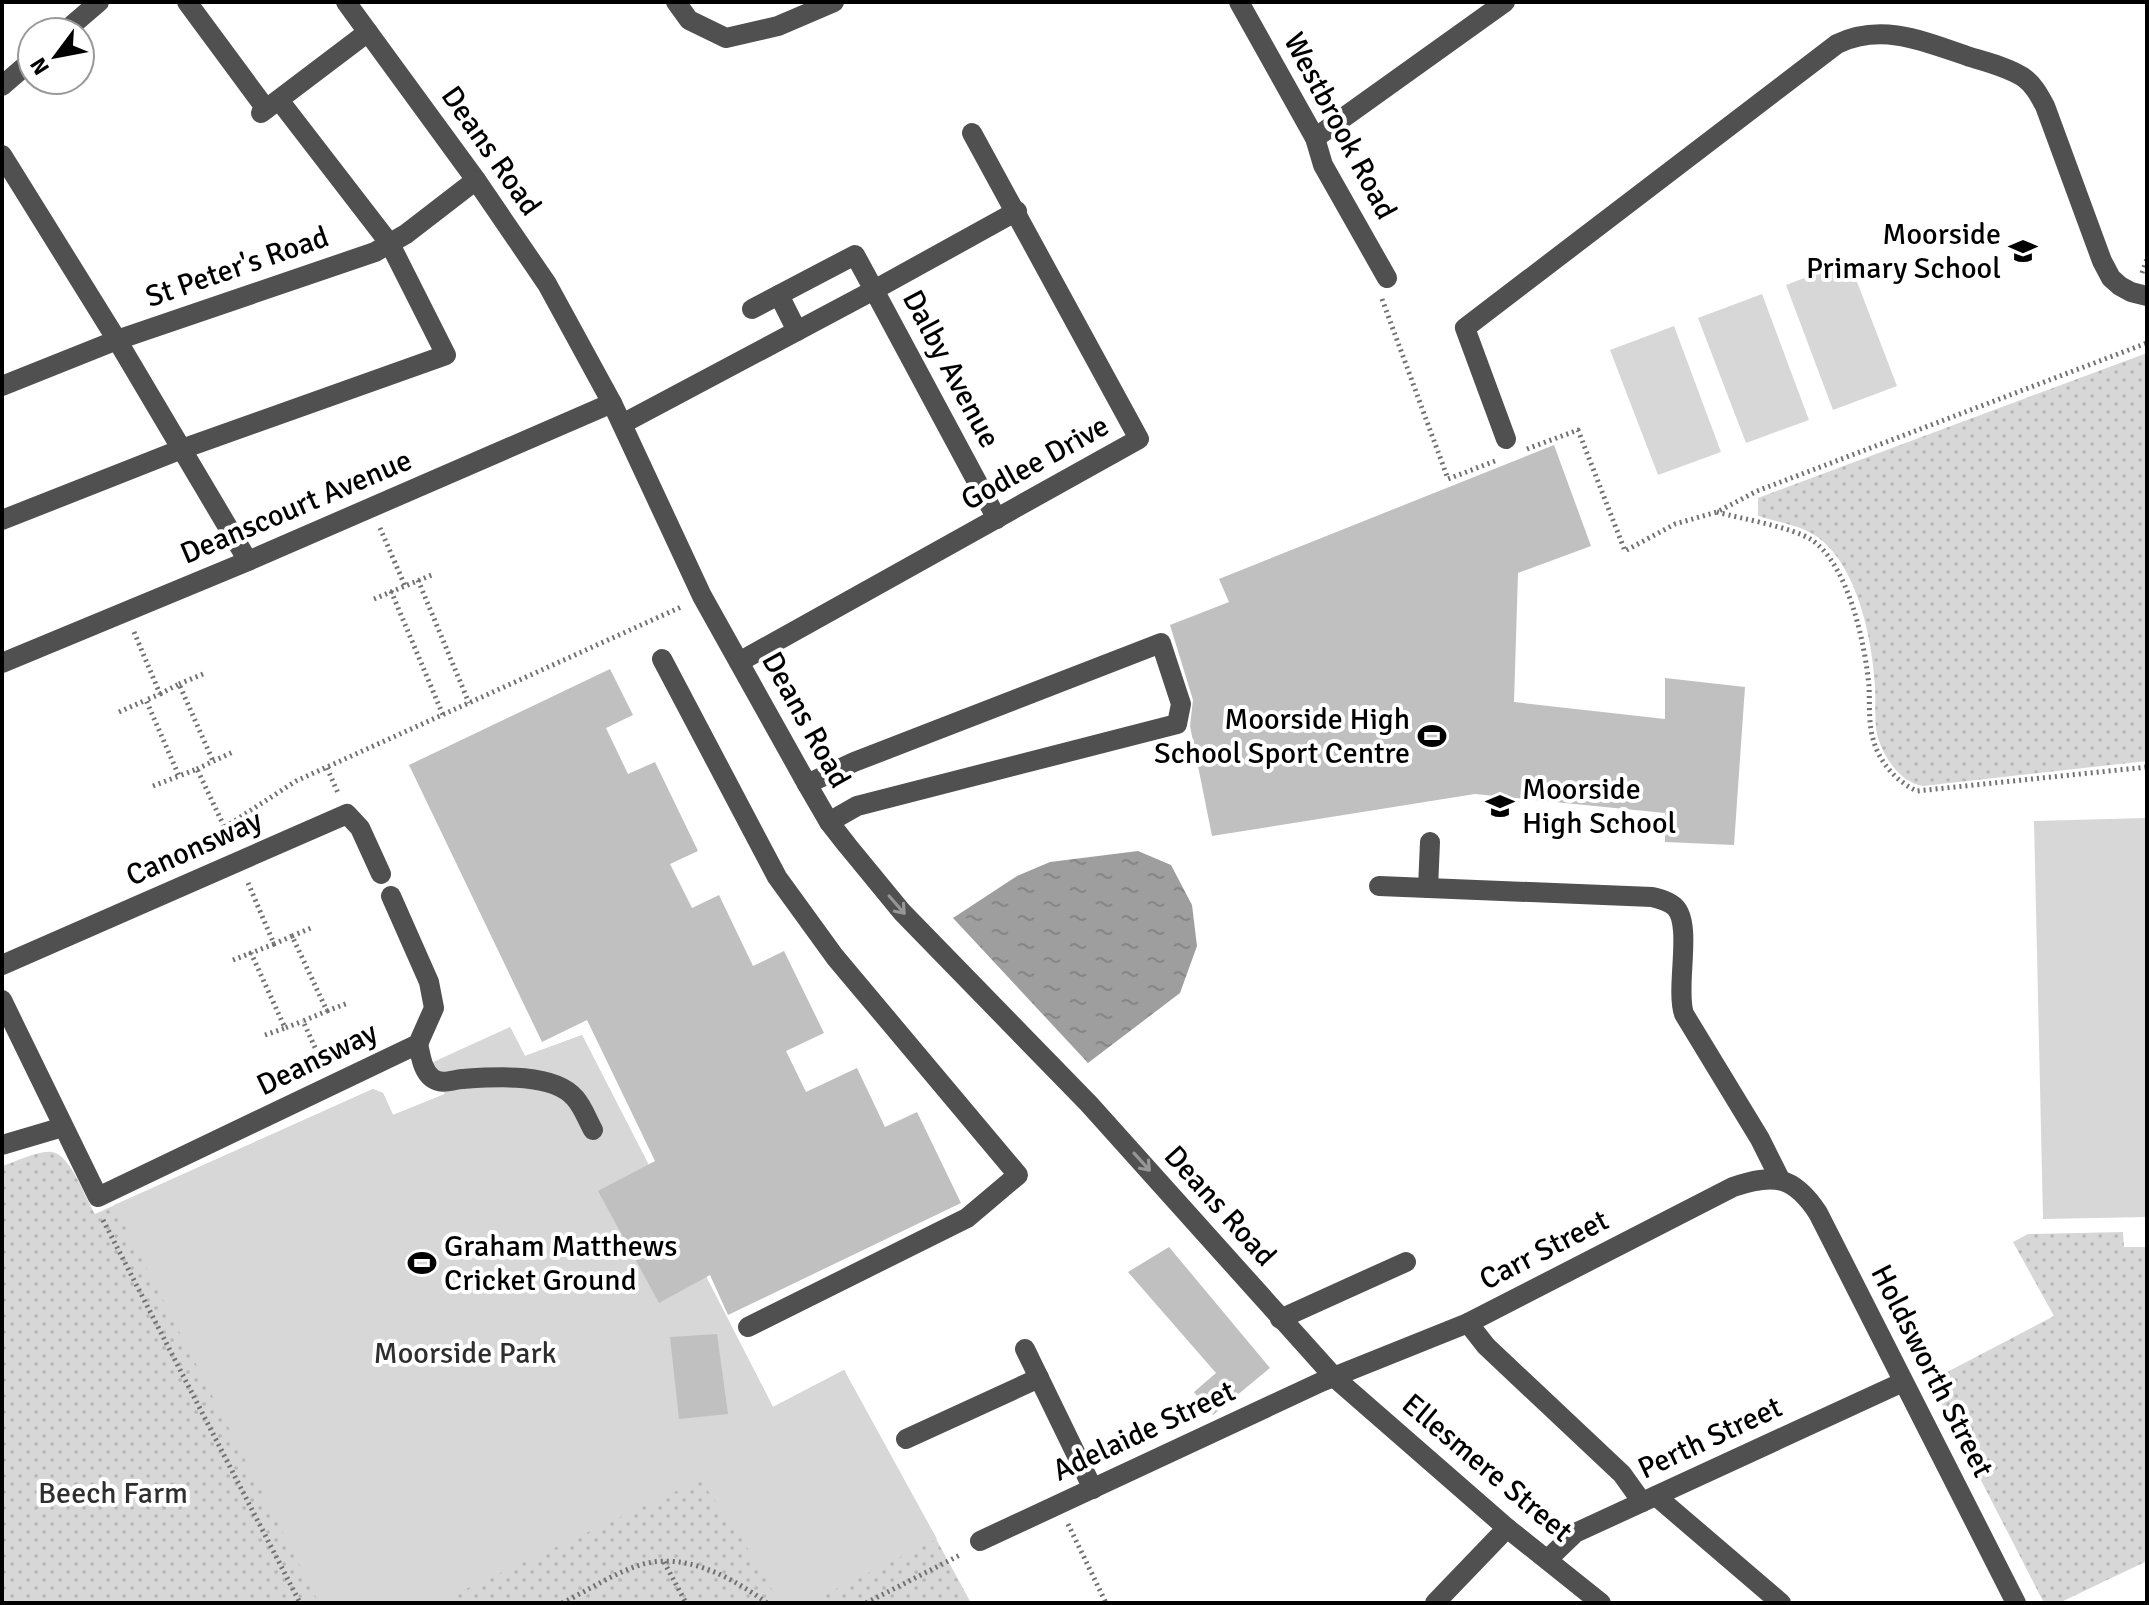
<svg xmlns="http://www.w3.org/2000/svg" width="2149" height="1605" font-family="Signika,sans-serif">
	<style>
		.green { fill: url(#green-dots) }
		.pitch { fill: #d7d7d7 }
		.water { fill: url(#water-ripples) }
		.building { fill: #c0c0c0 }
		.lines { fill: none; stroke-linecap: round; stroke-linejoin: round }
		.path { stroke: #727272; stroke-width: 5; stroke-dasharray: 2 4; stroke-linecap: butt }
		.minor { stroke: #505050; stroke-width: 20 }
		.oneway { stroke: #969696 }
		.labels { text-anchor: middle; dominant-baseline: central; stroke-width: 8; stroke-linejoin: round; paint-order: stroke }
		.street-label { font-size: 30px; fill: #000; stroke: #fff }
		.poi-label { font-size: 30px; fill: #000; stroke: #fff; text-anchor: end }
		.park-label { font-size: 30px; fill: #2e2e2e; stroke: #fff }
	</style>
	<defs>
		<pattern id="green-dots" width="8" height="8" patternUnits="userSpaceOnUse" patternTransform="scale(2)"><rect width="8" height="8" fill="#d7d7d7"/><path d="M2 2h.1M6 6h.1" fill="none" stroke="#b7b7b7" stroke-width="1.8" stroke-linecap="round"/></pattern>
		<pattern id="water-ripples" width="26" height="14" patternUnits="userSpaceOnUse" patternTransform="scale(2)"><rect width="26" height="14" fill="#9e9e9e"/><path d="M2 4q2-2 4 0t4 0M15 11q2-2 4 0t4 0" fill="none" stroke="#868686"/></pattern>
	</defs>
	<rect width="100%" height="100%" fill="#fff"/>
	<g class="green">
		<path d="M2147,353v408l-224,25c-23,-3 -41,-31 -46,-52 -3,-16 -1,-33 -2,-49 -3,-47 -18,-121 -59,-149 -16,-11 -40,-14 -58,-20v-18z"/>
		<path d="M510,1027l15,29 57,-21 191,372 71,-37 127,233h-969v-437c14,-4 36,-16 50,-14 19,3 33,46 43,62l278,-125 10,4 10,22 52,-21 -5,-12z"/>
		<polygon points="2123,1232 2124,1247 2147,1247 2147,1561 2059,1603 2044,1603 1930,1381 2054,1316 2013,1242 2028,1234"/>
	</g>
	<g class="pitch">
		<polygon points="1849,261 1897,386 1833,410 1786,285"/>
		<polygon points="1762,294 1809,420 1746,443 1698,318"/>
		<polygon points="1674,326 1721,452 1658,475 1610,350"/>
		<polygon points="2147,818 2147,1217 2043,1219 2034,821"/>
		<polygon points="510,1027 525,1056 582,1035 773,1407 844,1370 937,1539 808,1603 780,1603 739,1534 700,1480 436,1603 319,1603 114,1205 373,1089 383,1093 393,1115 445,1094 431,1063"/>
	</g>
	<polygon class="water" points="1138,851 1171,865 1192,905 1197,946 1180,993 1088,1063 953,918 1017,876 1050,862"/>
	<g class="building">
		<polygon points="1554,445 1591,546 1518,573 1514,702 1665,719 1665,678 1745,687 1734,845 1665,842 1665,813 1475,794 1212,836 1190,726 1193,700 1170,625 1229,602 1219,579"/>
		<polygon points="610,669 633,715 606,728 628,774 655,762 698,851 670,864 692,908 719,895 753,966 784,951 824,1033 786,1051 806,1092 857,1068 885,1127 917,1112 961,1203 728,1315 710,1275 659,1303 598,1191 655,1161 587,1020 542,1042 409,765"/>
		<polygon points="1169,1247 1270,1368 1213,1415 1194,1392 1216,1373 1128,1272"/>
		<polygon points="717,1334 728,1414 679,1419 670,1337"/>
	</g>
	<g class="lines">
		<g class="path">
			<polyline points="2142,273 2147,259"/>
			<polyline points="1382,299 1448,479 1495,461"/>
			<polyline points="1527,449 1578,430 1625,551 1675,524 1717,512 1757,491 2147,343"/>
			<path d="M1717,512c25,7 75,15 95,28 37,26 53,104 57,146 1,18 -1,39 5,56 6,21 23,40 43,49l230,-24"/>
			<polyline points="380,528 405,586"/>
			<polyline points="418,580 469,703"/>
			<polyline points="391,591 443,715"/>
			<polyline points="374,599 434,574"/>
			<polyline points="134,632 160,694 146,700 179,776 197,769 231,841"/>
			<polyline points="179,684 203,674"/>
			<polyline points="160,694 179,684 213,761"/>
			<polyline points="119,712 146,700"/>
			<polyline points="327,768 338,793"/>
			<polyline points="197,769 235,751"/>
			<polyline points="153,786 179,776"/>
			<polyline points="225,827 296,781 681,607"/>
			<polyline points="248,883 274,944 292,936 327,1011 303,1021 322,1063"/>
			<polyline points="292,936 311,928"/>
			<polyline points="274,944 251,953 285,1028 303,1021"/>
			<polyline points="233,960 251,953"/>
			<polyline points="327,1011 348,1003"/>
			<polyline points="265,1035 285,1028"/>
			<polyline points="103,1220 300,1603"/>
			<polyline points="1068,1524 1106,1603"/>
			<polyline points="664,1562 686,1603"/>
			<path d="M562,1603c25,-12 52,-30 78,-38 45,-14 93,13 127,38"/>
			<polyline points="866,1603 962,1554"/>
		</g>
		<g class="minor">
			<polyline points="187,2 266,109"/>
			<polyline points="346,2 476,180 547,284 612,403 702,596 807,784 829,822 847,845 902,912 1089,1104 1335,1378 1507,1528 1601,1603"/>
			<polyline points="676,2 689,20 726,38 778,26 834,2"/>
			<polyline points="1239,2 1315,138 1323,165 1387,278"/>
			<polyline points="64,32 99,2"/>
			<polyline points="2,86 32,60"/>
			<polyline points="261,113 368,32"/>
			<polyline points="1315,138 1505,2"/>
			<polyline points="2,155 117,340 248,561"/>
			<polyline points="779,295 797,331"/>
			<polyline points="752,309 855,255 874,290 1017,211"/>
			<polyline points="2,386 117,340 375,252 406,234 476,180"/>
			<polyline points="622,424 874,290 997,519"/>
			<path d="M1506,439l-41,-111 372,-284c45,-22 89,-2 133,13 17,5 37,10 53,20 11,8 16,18 22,29l57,155 9,17 9,8 11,6 16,4"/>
			<polyline points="2,520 182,449 446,355 390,244 279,100"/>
			<polyline points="662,659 777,877 835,957 1018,1175 967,1218 748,1327"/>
			<polyline points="739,662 1139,439 972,133"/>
			<polyline points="2,663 248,561 612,403"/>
			<polyline points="807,784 854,762 1161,643 1181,704 1177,724 857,806 829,822"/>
			<path d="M1379,886l273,11c8,2 17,4 23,10 18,18 0,81 9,107l76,125 20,40"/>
			<polyline points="1428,888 1430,842"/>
			<polyline points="2,965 347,814 360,828 381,874"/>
			<polyline points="2,1000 98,1197 418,1044 434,1008 429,982 391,896"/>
			<path d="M418,1044c3,12 4,26 14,34 9,7 20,2 30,1 31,-2 91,-7 113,19 8,9 12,21 18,32"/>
			<polyline points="2,1145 63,1127"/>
			<polyline points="1280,1319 1406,1262"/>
			<polyline points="1468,1323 1486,1346 1622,1474 1642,1502"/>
			<polyline points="1025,1349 1093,1489"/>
			<polyline points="906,1439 1039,1378"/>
			<polyline points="1656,1496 1781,1603"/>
			<path d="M980,1541l341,-159 147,-59 265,-136c41,-14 61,-11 85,26l198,390"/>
			<polyline points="1548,1559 1575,1533 1903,1382"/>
			<polyline points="1435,1603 1507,1528"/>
		</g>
	</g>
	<defs><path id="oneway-shaft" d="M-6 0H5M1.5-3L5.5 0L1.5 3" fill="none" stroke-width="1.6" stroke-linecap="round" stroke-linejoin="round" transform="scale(2)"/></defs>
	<g class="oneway">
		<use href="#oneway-shaft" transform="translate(897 905) rotate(49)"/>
		<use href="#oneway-shaft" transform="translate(1142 1162) rotate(48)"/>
	</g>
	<defs>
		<symbol id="school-bare" viewBox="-9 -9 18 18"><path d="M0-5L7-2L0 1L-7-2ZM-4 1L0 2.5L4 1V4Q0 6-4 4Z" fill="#000" stroke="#fff" stroke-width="2.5" paint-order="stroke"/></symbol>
		<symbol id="stadium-bare" viewBox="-9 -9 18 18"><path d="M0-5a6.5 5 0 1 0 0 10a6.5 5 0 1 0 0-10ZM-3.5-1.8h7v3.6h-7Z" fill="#000" stroke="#fff" stroke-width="2.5" paint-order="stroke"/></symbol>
	</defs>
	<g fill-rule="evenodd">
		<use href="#school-bare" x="2003" y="231" width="40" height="40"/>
		<use href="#stadium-bare" x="1412" y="716" width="40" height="40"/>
		<use href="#school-bare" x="1480" y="786" width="40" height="40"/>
		<use href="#stadium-bare" x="402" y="1243" width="40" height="40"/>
	</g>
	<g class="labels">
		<g class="street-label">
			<text transform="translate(1340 126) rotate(62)">Westbrook Road</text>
			<text transform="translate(491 151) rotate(55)">Deans Road</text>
			<text transform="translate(237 267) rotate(-19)">St Peter's Road</text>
			<text transform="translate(951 369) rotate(62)">Dalby Avenue</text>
			<text transform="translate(1035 463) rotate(-29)">Godlee Drive</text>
			<text transform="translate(296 507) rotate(-23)">Deanscourt Avenue</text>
			<text transform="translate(806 720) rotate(61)">Deans Road</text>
			<text transform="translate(194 848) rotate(-24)">Canonsway</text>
			<text transform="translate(317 1059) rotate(-26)">Deansway</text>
			<text transform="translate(1220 1206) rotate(48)">Deans Road</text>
			<text transform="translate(1544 1250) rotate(-27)">Carr Street</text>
			<text transform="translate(1932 1371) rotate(63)">Holdsworth Street</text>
			<text transform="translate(1144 1431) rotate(-25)">Adelaide Street</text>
			<text transform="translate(1710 1438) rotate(-25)">Perth Street</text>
			<text transform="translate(1487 1468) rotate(40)">Ellesmere Street</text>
		</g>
		<g class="poi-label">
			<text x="2001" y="234">Moorside<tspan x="2001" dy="34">Primary School</tspan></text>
			<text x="1410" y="719">Moorside High<tspan x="1410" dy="34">School Sport Centre</tspan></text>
			<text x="1522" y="789" text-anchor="start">Moorside<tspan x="1522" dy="34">High School</tspan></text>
			<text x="444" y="1246" text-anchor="start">Graham Matthews<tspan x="444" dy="34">Cricket Ground</tspan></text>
		</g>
		<g class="park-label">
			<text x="465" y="1353">Moorside Park</text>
			<text x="113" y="1493">Beech Farm</text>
		</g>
	</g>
	<rect width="2149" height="1605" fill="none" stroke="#000000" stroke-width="8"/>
	<g transform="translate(56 56) rotate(238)"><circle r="38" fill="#ffffff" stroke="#999999" stroke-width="2"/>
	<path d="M0-6L14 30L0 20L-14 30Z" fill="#000000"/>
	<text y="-12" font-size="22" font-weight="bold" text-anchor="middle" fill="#000000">N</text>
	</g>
</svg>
